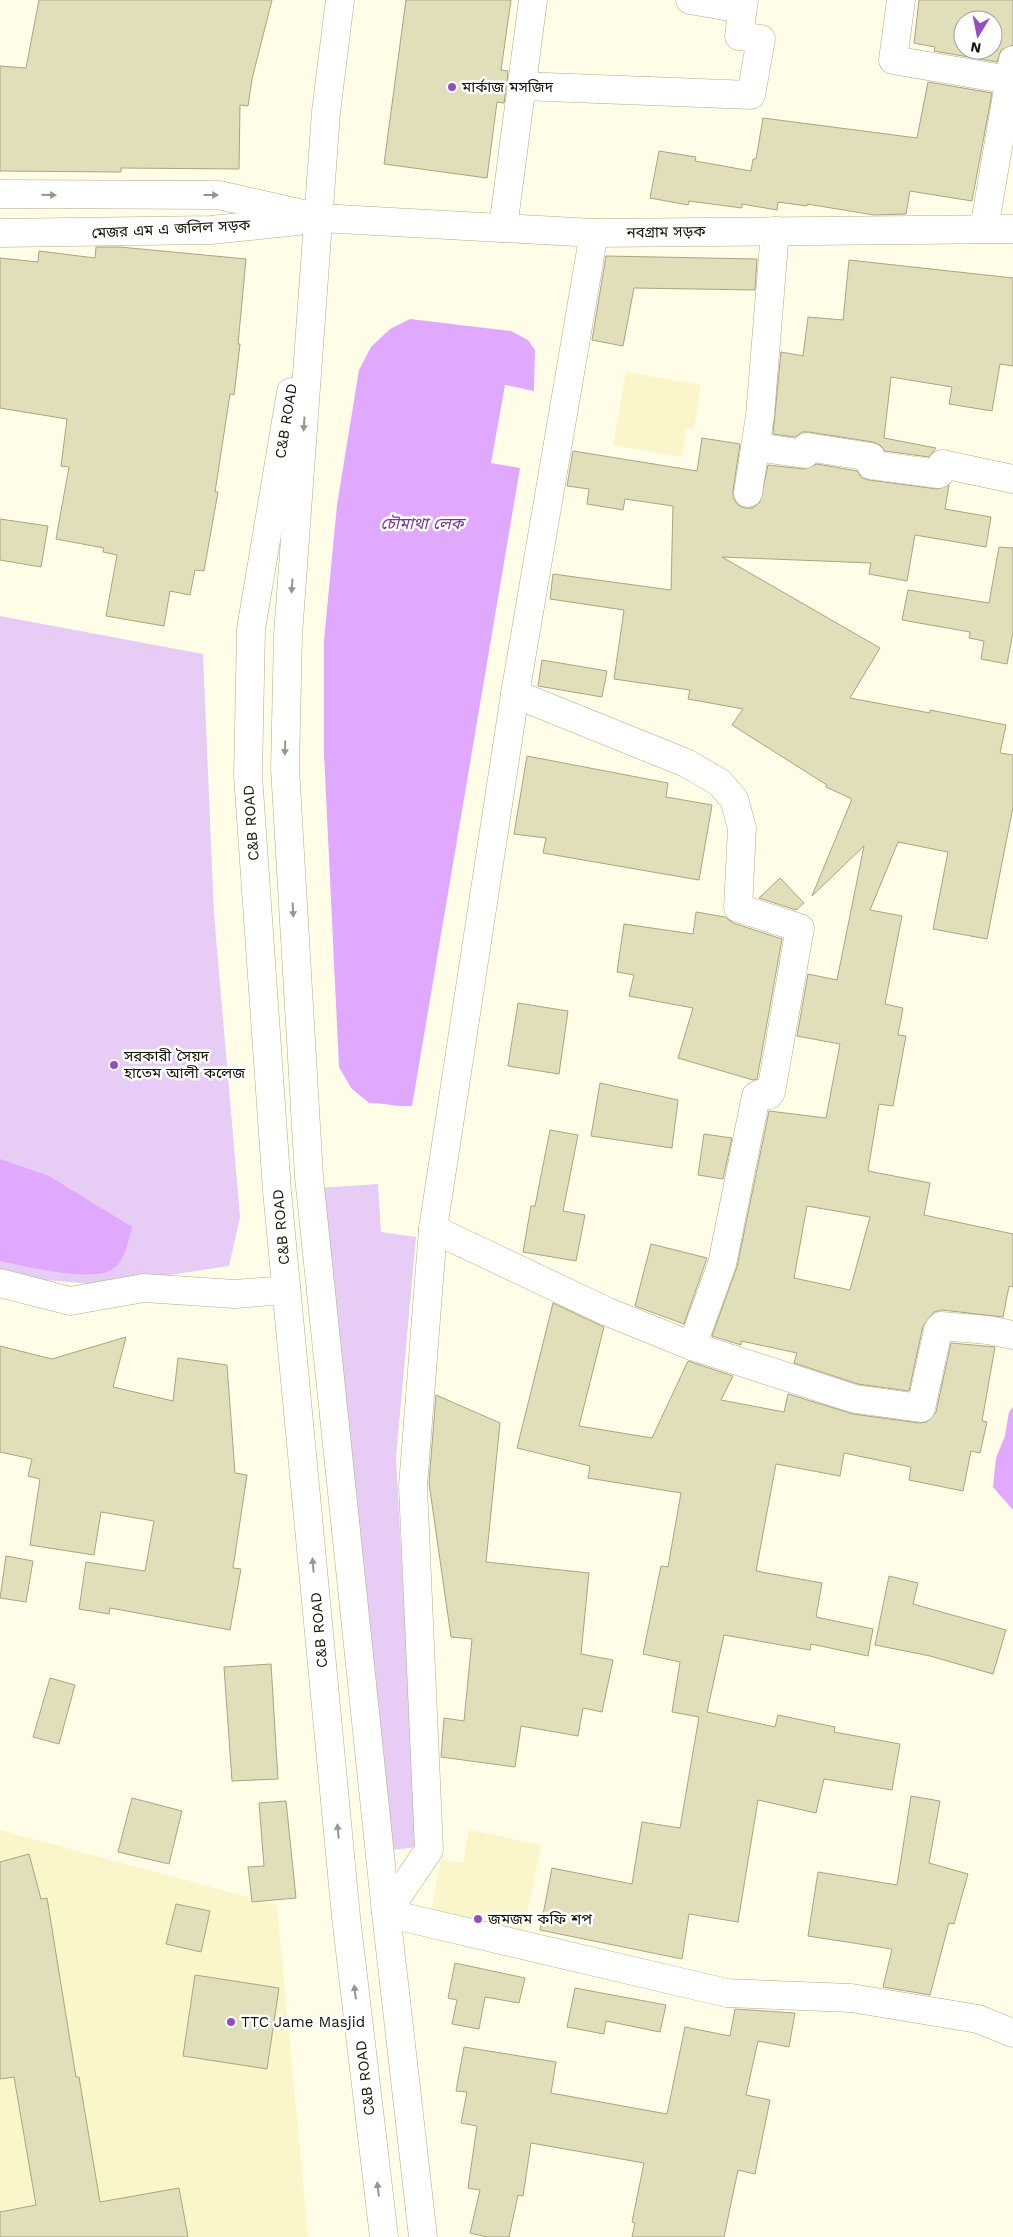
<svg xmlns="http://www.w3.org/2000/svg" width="1013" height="2237" font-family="'Work Sans','Noto Sans Bengali',sans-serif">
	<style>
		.built { fill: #fbf6ca }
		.green { fill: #e7ccf6 }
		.water { fill: #e0a9fe }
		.building { fill: #e1deba; stroke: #a8a582; fill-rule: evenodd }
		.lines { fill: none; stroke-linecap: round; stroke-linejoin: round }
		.minor-casing { stroke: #afac89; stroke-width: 29 }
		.secondary-casing { stroke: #afac89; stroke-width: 29 }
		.primary-casing { stroke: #afac89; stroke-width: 29 }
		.trunk-casing { stroke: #afac89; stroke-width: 29 }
		.minor { stroke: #fff; stroke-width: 28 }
		.secondary { stroke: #fff; stroke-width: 28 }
		.primary { stroke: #fff; stroke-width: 28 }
		.trunk { stroke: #fff; stroke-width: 28 }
		.oneway { fill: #96958f }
		.poi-dot { fill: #994cbd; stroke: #fff; stroke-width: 2 }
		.labels { text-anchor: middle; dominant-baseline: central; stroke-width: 5; stroke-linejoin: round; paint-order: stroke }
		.poi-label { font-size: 15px; fill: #151407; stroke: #fff; text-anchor: start }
		.street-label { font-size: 15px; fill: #151407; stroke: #fff }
		.water-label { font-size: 16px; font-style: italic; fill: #773495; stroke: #fff }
	</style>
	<rect width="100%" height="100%" fill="#fffde7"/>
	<g class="built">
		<polygon points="626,372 701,385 694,429 686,428 682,457 613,445"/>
		<polygon points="0,1830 277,1905 308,2237 0,2237"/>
		<polygon points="469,1830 541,1845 524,1931 431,1913 441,1859 463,1863"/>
	</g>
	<g class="green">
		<polygon points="0,616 203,654 214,914 240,1217 229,1266 103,1285 0,1276"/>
		<polygon points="378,1184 381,1232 416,1237 396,1457 417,1847 376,1852 318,1188"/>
	</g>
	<g class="water">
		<path d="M410,319l101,12 17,9 7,10 -1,41 -29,-6 -14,78 29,5 -108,638c-15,1 -28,-3 -43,-3l-18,-15 -12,-21 -15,-314v-112l13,-136 22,-135 12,-23 19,-18z"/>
		<path d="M0,1159l49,17 83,51c-4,14 -6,32 -19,42 -18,14 -90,-3 -113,-8z"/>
		<polygon points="1013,1407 1013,1510 993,1487 996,1458 1005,1436 1009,1412"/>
	</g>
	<g class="building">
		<polygon points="39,0 272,0 252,79 248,106 240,105 239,169 121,168 121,172 0,171 0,66 26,68"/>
		<polygon points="406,0 511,0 501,70 508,71 507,82 504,103 497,102 487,178 384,164"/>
		<path d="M919,0h94v45l-12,5 -4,12 -63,-11 1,-4 -21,-4zM963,20h30v30h-30z"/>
		<polygon points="928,82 992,93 972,201 910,191 906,214 874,215 807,204 807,206 778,202 777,210 742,204 742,208 689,201 688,205 650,198 659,151 696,157 695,161 751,171 753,159 756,159 763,118 917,138"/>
		<polygon points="96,247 120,247 246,259 238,344 240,344 234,395 230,394 215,492 218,492 204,571 195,570 190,595 170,591 164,626 106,616 117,555 103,552 104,548 56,539 69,467 61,466 67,419 0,408 0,258 38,262 39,251 95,258"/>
		<polygon points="606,256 757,259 755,290 634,288 623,346 592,340"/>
		<polygon points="849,260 1013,278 1013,366 1000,364 992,411 949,404 952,387 891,377 884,438 936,448 929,457 885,451 880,445 873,442 809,432 802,432 795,437 773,434 781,352 803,356 808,317 843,320"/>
		<path d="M702,438l38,6 -7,47v7l5,7 7,3h8l7,-6 8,-37 35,4 14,-5 40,7 5,7 7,2 68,9 12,-4 -4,24 46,8 -5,30 -71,-12 -8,46 -38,-7 2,-11 -149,-6 158,91 -30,50 80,15v-3l76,15 -6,28 13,2v52l-26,132 -54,-10 15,-77 -50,-10 -28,68 32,6 -17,88 18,4 -5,27 8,1 -13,70 -14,-2 -11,67 62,12 -6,32 89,19v53l-4,-1 -6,31 -61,-7 -8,2 -11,14 -14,65 -51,-7 -64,-21 3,-10 -56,-12v4l-29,-9 25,-69 32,-156 57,7 14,-74 -43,-8 11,-62 29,6 27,-134 -52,50 40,-97 -26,-12 1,-2 -95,-60 11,-16 -55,-10 2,-9 -76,-11 10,-69 -74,-11 3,-25 118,16 2,-84 -48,-7 -2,11 -36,-6 2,-15 -22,-3 6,-35 124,20zM807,1206l63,11 -20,73 -56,-12z"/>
		<polygon points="0,519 48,526 41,567 0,560"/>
		<polygon points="999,547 1013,548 1013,633 1007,664 981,659 984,641 969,638 970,632 902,620 908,590 989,603"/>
		<polygon points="542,660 607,671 602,697 538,686"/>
		<polygon points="527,756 668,783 666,797 712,805 699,880 543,853 546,838 514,834"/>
		<polygon points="780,878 804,903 796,910 759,898"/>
		<polygon points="696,912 725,917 733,923 782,939 757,1079 753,1080 678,1058 693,1008 629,996 634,975 617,972 624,924 693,934"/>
		<polygon points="518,1003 568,1011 559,1074 508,1066"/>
		<polygon points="600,1083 678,1100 672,1148 591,1136"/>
		<polygon points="550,1130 578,1135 563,1211 585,1215 576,1261 523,1252 531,1206 535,1206"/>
		<polygon points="704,1134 732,1138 723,1179 698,1175"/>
		<polygon points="651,1244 707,1258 684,1324 635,1306"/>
		<polygon points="553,1303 604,1327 579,1426 652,1438 688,1361 733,1376 721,1400 784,1412 788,1394 853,1414 919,1423 927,1422 936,1412 951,1343 995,1347 982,1421 987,1422 980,1453 971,1451 963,1491 909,1480 911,1467 844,1453 840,1476 776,1464 756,1571 822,1583 816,1617 873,1629 868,1656 811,1644 810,1650 724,1635 707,1712 775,1727 778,1715 835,1727 834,1732 900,1744 892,1790 824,1779 816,1813 758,1800 738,1922 689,1914 682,1959 540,1930 552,1868 632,1884 642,1822 680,1828 699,1717 672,1712 680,1662 643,1654 661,1566 668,1567 681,1493 588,1478 590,1466 517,1448"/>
		<polygon points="126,1337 113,1387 173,1401 178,1358 227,1365 235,1473 247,1475 233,1568 241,1569 230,1630 110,1608 109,1614 79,1609 86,1562 145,1571 154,1521 101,1512 94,1555 30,1545 40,1479 28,1476 32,1459 0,1452 0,1346 52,1359"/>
		<polygon points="436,1395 500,1423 486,1562 589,1573 581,1654 613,1660 602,1712 583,1708 578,1736 521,1726 515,1767 441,1757 444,1718 464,1721 472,1639 451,1637 429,1483"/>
		<polygon points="6,1556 33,1561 26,1602 0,1598"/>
		<polygon points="889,1576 918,1583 913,1604 1006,1630 993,1674 930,1656 875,1645"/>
		<polygon points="271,1664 278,1779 232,1781 224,1667"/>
		<polygon points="50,1678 75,1685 59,1744 33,1737"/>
		<polygon points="911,1796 940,1801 929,1863 968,1874 954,1924 949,1923 930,1995 883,1987 892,1949 808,1936 818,1872 897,1885"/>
		<polygon points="132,1798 182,1811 169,1864 118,1852"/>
		<polygon points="286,1801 296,1898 252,1902 248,1867 264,1866 259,1803"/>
		<polygon points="29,1854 41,1899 47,1898 76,2077 79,2077 100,2202 179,2188 188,2237 0,2237 0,2212 36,2205 14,2077 0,2079 0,1862"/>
		<polygon points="176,1904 210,1911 201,1952 166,1944"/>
		<polygon points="455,1963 525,1978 519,2003 485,1997 479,2029 452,2024 457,2000 448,1998"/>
		<polygon points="195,1975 279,1988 267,2069 183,2056"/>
		<polygon points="575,1988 666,2005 660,2032 606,2021 604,2034 567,2027"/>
		<polygon points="735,2009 795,2013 789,2047 758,2041 746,2095 770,2100 755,2174 738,2170 724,2237 632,2237 635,2223 632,2222 644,2163 531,2143 523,2196 518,2195 509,2237 487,2237 470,2233 480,2190 468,2188 477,2126 461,2123 467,2092 456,2091 464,2047 556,2062 551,2093 667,2114 685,2027 730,2036"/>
	</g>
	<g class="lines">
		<defs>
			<g id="minor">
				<polyline points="690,0 742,9"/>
				<polyline points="901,0 893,60 1009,80"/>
				<polyline points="521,86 751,95 761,39 739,36 744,0"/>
				<polyline points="503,228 533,0"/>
				<polyline points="984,229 1013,60"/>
				<polyline points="594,233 515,694 433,1229 413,1486 429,1850 386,1913 727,1993 851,1998 978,2019 1013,2033"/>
				<polyline points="755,447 805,454 807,447 871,457 871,465 939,474 942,464 1013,479"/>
				<polyline points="748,493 760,416 775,231"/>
				<polyline points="515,694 686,763 719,782 734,799 742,828 738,908 800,928 771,1092 769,1095 762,1093 756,1096 722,1264 692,1346"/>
				<polyline points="433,1229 608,1312 692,1346 855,1399 921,1408 938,1330 941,1326 988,1330 1013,1335"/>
				<polyline points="0,1283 70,1301 144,1288 235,1294 286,1290"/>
			</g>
			<polyline id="secondary" points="320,218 594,233 1013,229"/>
			<g id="primary">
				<polyline points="0,194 219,195 320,218"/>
				<polyline points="0,233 211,230 298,221"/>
			</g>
			<g id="trunk">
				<polyline points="340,0 326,112 288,635 285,768 309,1177 386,1913 423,2237"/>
				<polyline points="291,392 251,629 248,775 277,1191 346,1917 384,2237"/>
			</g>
		</defs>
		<use href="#minor" class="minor-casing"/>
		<use href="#secondary" class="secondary-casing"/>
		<use href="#primary" class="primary-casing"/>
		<use href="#trunk" class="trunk-casing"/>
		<use href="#minor" class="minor"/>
		<use href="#secondary" class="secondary"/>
		<use href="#primary" class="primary"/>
		<use href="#trunk" class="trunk"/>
	</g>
	<defs><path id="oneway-solid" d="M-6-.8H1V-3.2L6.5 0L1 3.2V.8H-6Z" transform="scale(1.25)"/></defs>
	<g class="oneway">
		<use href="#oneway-solid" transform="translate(49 195) rotate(1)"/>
		<use href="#oneway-solid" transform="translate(211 195)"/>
		<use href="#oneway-solid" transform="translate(304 424) rotate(94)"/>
		<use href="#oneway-solid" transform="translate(292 586) rotate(94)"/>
		<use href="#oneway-solid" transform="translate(285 748) rotate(92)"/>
		<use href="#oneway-solid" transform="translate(293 910) rotate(87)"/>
		<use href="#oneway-solid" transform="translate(313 1565) rotate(-95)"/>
		<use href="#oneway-solid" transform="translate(338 1831) rotate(-95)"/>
		<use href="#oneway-solid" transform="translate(355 1992) rotate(-97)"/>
		<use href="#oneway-solid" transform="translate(378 2189) rotate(-97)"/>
	</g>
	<g class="poi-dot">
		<circle cx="452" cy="87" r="5"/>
		<circle cx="114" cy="1065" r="5"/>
		<circle cx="478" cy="1919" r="5"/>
		<circle cx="231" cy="2022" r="5"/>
	</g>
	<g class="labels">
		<g class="poi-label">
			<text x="462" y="87">মার্কাজ মসজিদ</text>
			<text x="124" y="1056">সরকারী সৈয়দ<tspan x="124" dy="17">হাতেম আলী কলেজ</tspan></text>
			<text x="488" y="1919">জমজম কফি শপ</text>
			<text x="241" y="2022">TTC Jame Masjid</text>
		</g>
		<g class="street-label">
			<text transform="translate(171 229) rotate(-3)">মেজর এম এ জলিল সড়ক</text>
			<text transform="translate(666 232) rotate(-1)">নবগ্রাম সড়ক</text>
			<text transform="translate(286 421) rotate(-81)">C&amp;B ROAD</text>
			<text transform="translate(251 823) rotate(-94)">C&amp;B ROAD</text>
			<text transform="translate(281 1227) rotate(-95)">C&amp;B ROAD</text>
			<text transform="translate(319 1630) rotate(-95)">C&amp;B ROAD</text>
			<text transform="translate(365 2078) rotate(-97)">C&amp;B ROAD</text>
		</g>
		<g class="water-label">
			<text x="422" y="523">চৌমাথা লেক</text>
		</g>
	</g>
	<g transform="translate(978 35) rotate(190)"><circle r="24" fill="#ffffff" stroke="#a1a19c"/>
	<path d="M0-4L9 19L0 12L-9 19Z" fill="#994cbd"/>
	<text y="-8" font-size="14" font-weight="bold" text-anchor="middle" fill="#151407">N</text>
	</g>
</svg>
